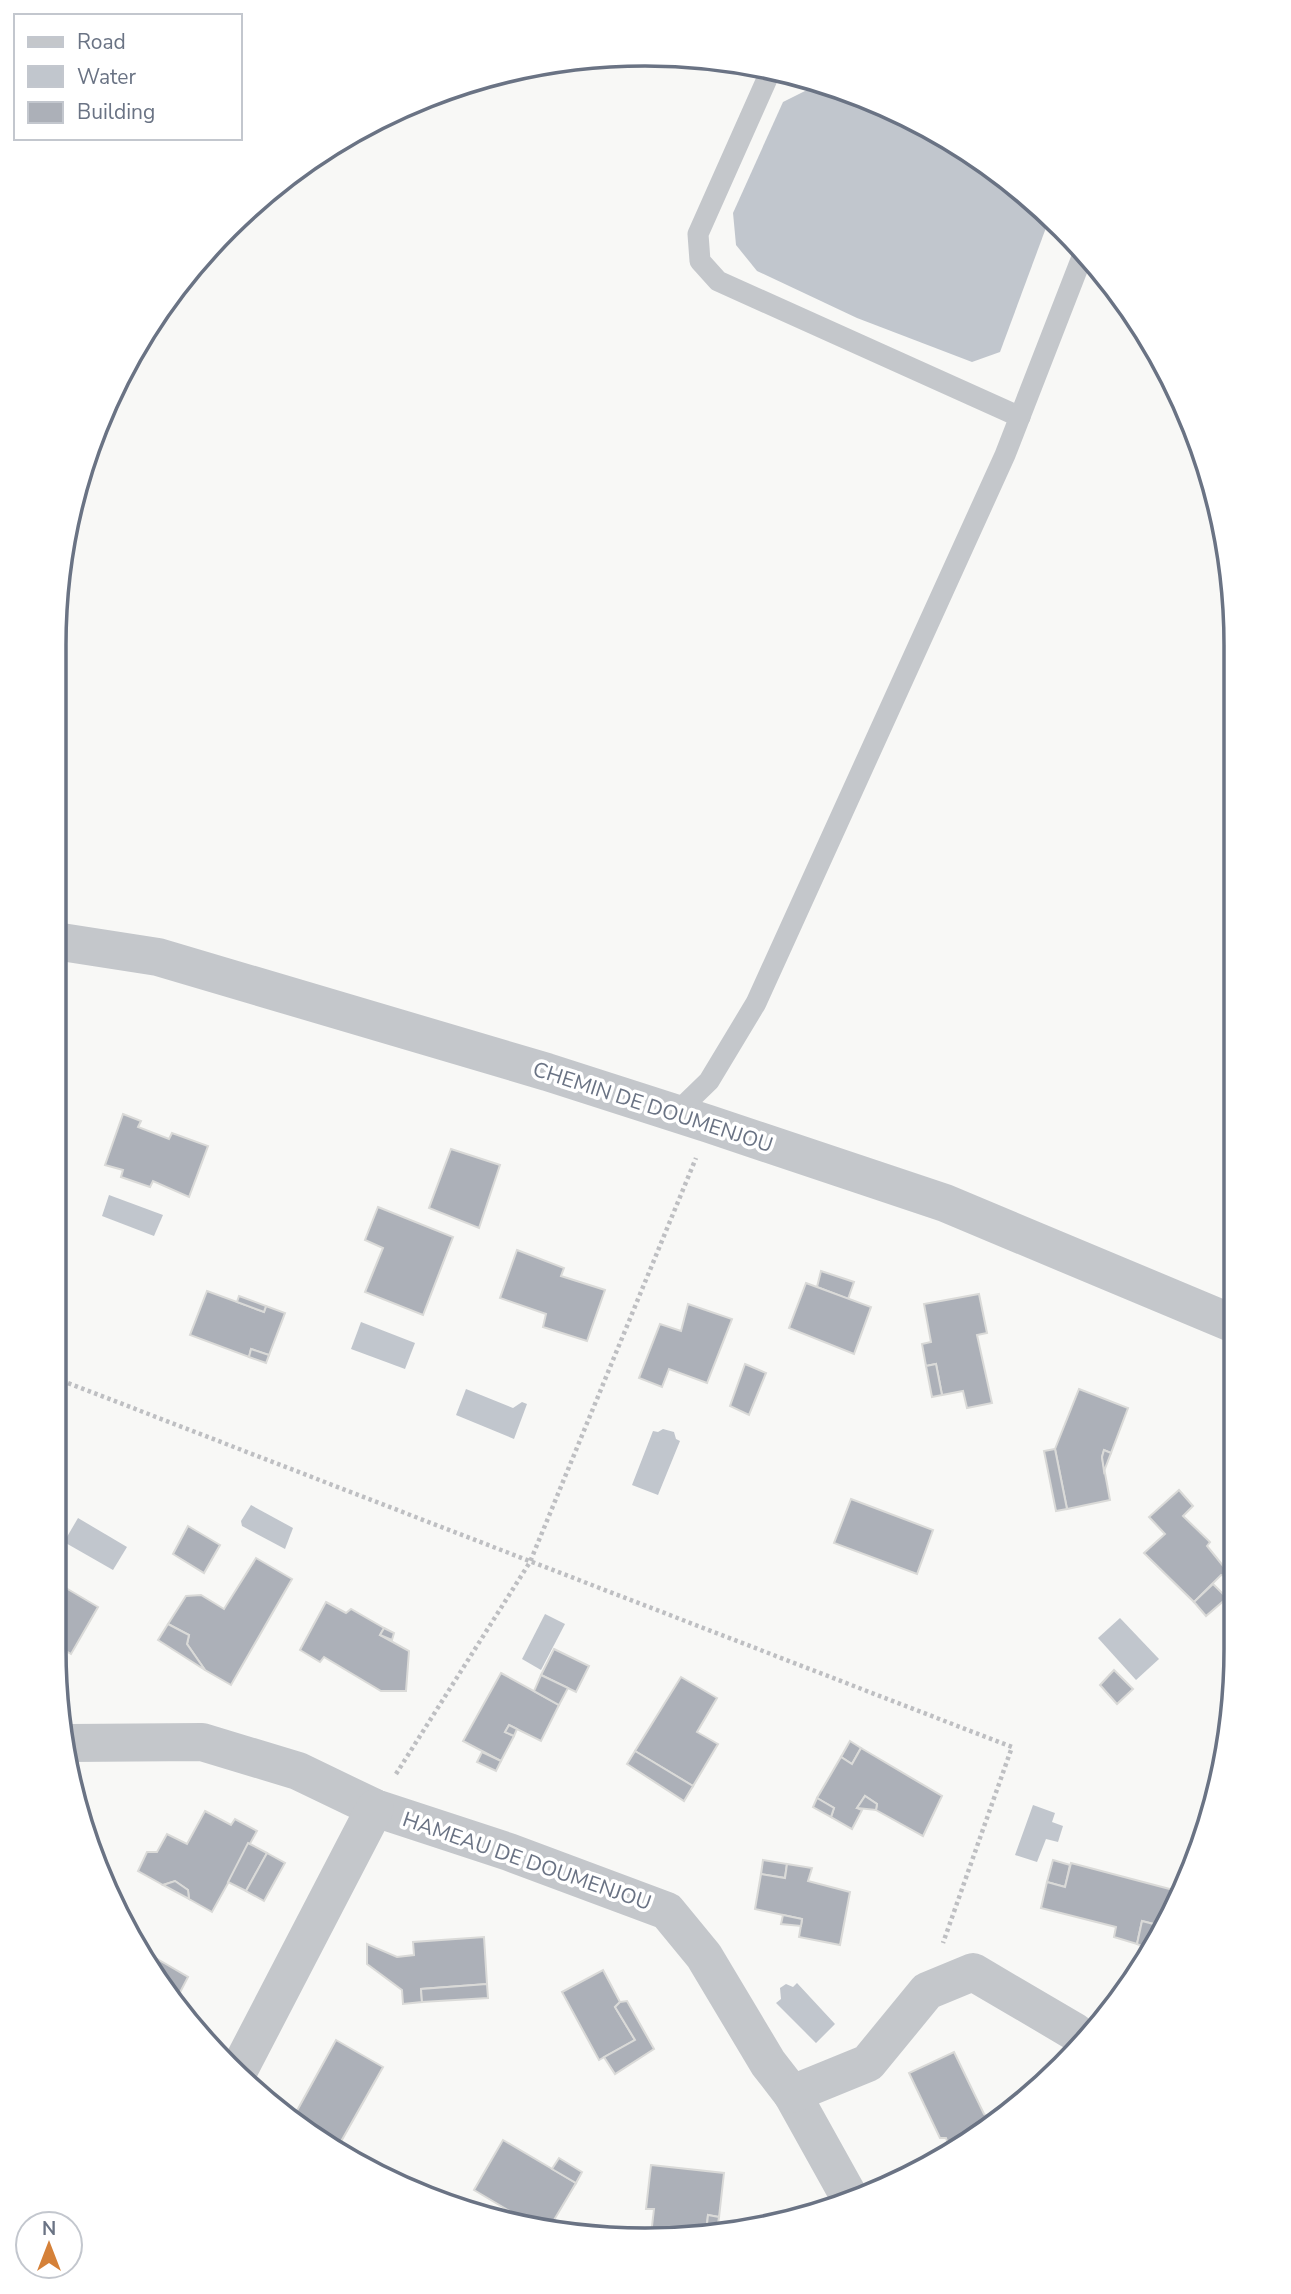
<svg xmlns="http://www.w3.org/2000/svg" width="1291" height="2294" font-family="'Nunito Sans',sans-serif">
	<style>
		.water { fill: #c1c6cd }
		.building { fill: #acb0b8; stroke: #dadad8; stroke-width: 2 }
		.lines { fill: none; stroke-linecap: round; stroke-linejoin: round }
		.path { stroke: #bebfc2; stroke-width: 4.5; stroke-dasharray: 3.5 3.5; stroke-linecap: butt }
		.lane { stroke: #c4c7cb; stroke-width: 21 }
		.street { stroke: #c4c7cb; stroke-width: 38 }
		.labels { text-anchor: middle; dominant-baseline: central; stroke-width: 7; stroke-linejoin: round; paint-order: stroke }
		.street-label { font-size: 21px; fill: #6a7384; stroke: #fff }
		.rim { fill: none; stroke: #6a7384; stroke-width: 3.5 }
	</style>
	<rect width="100%" height="100%" fill="#f8f8f6"/>
	<g class="water">
		<polygon points="805,91 838,91 952,142 1050,217 1000,352 972,362 857,318 757,271 736,245 733,213 783,102"/>
		<polygon points="109,1195 163,1215 154,1236 102,1216"/>
		<polygon points="361,1322 415,1343 405,1369 351,1349"/>
		<polygon points="466,1389 513,1408 522,1402 527,1404 514,1439 456,1415"/>
		<polygon points="663,1429 674,1432 676,1439 680,1441 658,1495 632,1485 653,1431 658,1432"/>
		<polygon points="251,1505 293,1528 285,1549 242,1526 241,1521"/>
		<polygon points="78,1518 127,1547 113,1570 64,1542"/>
		<polygon points="545,1614 565,1624 541,1670 522,1659"/>
		<polygon points="1120,1618 1159,1659 1136,1680 1098,1638"/>
		<polygon points="1033,1805 1055,1813 1052,1822 1063,1826 1058,1842 1046,1839 1037,1862 1015,1855"/>
		<polygon points="797,1983 835,2024 816,2043 776,2003 781,1999 780,1988 786,1984 793,1987"/>
	</g>
	<g class="building">
		<polygon points="123,1114 141,1121 138,1127 169,1139 172,1133 208,1146 189,1197 153,1181 150,1187 121,1177 123,1170 105,1165"/>
		<polygon points="451,1149 500,1165 479,1228 429,1208"/>
		<polygon points="378,1207 453,1237 423,1315 365,1292 383,1248 365,1240"/>
		<polygon points="517,1250 564,1268 561,1276 605,1290 587,1341 543,1327 546,1314 500,1298"/>
		<polygon points="821,1271 854,1282 848,1299 817,1287"/>
		<polygon points="806,1283 871,1307 854,1354 789,1328"/>
		<polygon points="207,1291 264,1312 266,1306 285,1313 269,1355 251,1349 249,1357 190,1335"/>
		<polygon points="979,1294 987,1333 977,1335 992,1403 967,1408 963,1391 942,1395 936,1364 926,1366 922,1344 931,1342 924,1304"/>
		<polygon points="239,1296 266,1306 264,1312 237,1302"/>
		<polygon points="688,1304 732,1319 707,1383 669,1369 662,1387 639,1378 660,1324 681,1331"/>
		<polygon points="251,1349 269,1355 266,1363 249,1357"/>
		<polygon points="745,1364 766,1373 749,1415 730,1406"/>
		<polygon points="936,1364 942,1395 932,1397 926,1366"/>
		<polygon points="1079,1389 1128,1408 1111,1453 1104,1450 1102,1457 1110,1500 1067,1509 1055,1449"/>
		<polygon points="1055,1449 1067,1509 1056,1511 1044,1451"/>
		<polygon points="1104,1450 1111,1453 1104,1471 1102,1457"/>
		<polygon points="1179,1490 1193,1506 1183,1516 1210,1542 1207,1546 1224,1567 1228,1564 1233,1571 1227,1576 1221,1575 1194,1602 1144,1553 1165,1534 1149,1517"/>
		<polygon points="851,1499 933,1530 917,1574 834,1543"/>
		<polygon points="188,1526 220,1545 204,1573 173,1554"/>
		<polygon points="54,1546 66,1553 55,1573 54,1573"/>
		<polygon points="256,1558 292,1579 231,1685 205,1670 187,1644 189,1635 168,1624 186,1596 201,1595 224,1609"/>
		<polygon points="54,1581 98,1607 71,1654 54,1644"/>
		<polygon points="1213,1584 1227,1598 1206,1616 1194,1602"/>
		<polygon points="326,1602 346,1613 351,1609 384,1628 380,1635 409,1651 406,1691 381,1691 324,1657 320,1662 300,1650"/>
		<polygon points="168,1624 189,1635 187,1644 205,1670 158,1640"/>
		<polygon points="384,1628 394,1633 392,1640 380,1635"/>
		<polygon points="554,1649 589,1666 576,1692 541,1675"/>
		<polygon points="1114,1670 1133,1689 1117,1704 1100,1685"/>
		<polygon points="501,1673 559,1705 541,1741 509,1725 505,1732 514,1736 501,1761 463,1741"/>
		<polygon points="541,1675 568,1688 559,1705 534,1691"/>
		<polygon points="681,1677 717,1698 697,1732 718,1744 693,1786 635,1751"/>
		<polygon points="509,1725 517,1729 514,1736 505,1732"/>
		<polygon points="850,1741 861,1748 852,1764 841,1757"/>
		<polygon points="861,1748 942,1796 923,1836 876,1810 877,1804 865,1796 857,1808 862,1810 852,1829 831,1817 834,1808 817,1798 841,1757 852,1764"/>
		<polygon points="635,1751 693,1786 684,1801 627,1764"/>
		<polygon points="482,1752 501,1761 496,1771 477,1762"/>
		<polygon points="865,1796 877,1804 876,1810 857,1808"/>
		<polygon points="817,1798 834,1808 831,1817 813,1807"/>
		<polygon points="205,1811 231,1825 235,1819 257,1831 212,1912 189,1899 188,1890 175,1881 163,1885 138,1871 147,1852 157,1852 167,1834 187,1844"/>
		<polygon points="248,1843 267,1853 246,1891 228,1882"/>
		<polygon points="267,1853 285,1863 264,1901 246,1891"/>
		<polygon points="763,1860 787,1864 785,1878 761,1874"/>
		<polygon points="1053,1860 1070,1865 1065,1887 1047,1882"/>
		<polygon points="1071,1863 1181,1892 1165,1927 1142,1921 1137,1944 1114,1937 1116,1927 1041,1908 1047,1882 1065,1887"/>
		<polygon points="787,1864 812,1868 808,1881 850,1892 840,1945 799,1937 802,1919 755,1909 761,1874 785,1878"/>
		<polygon points="175,1881 188,1890 189,1899 163,1885"/>
		<polygon points="783,1915 802,1919 801,1926 781,1924"/>
		<polygon points="1142,1921 1165,1927 1152,1951 1137,1944"/>
		<polygon points="484,1937 487,1984 421,1989 422,2002 403,2004 402,1990 367,1964 367,1944 397,1957 414,1955 413,1942"/>
		<polygon points="147,1953 188,1977 174,2004"/>
		<polygon points="603,1970 620,2002 615,2007 635,2040 599,2060 562,1992"/>
		<polygon points="487,1984 488,1998 422,2002 421,1989"/>
		<polygon points="627,2001 654,2049 615,2074 604,2057 635,2040 615,2007 620,2002"/>
		<polygon points="336,2040 383,2067 339,2145 293,2118"/>
		<polygon points="954,2052 984,2114 993,2119 949,2147 946,2138 940,2138 909,2073"/>
		<polygon points="503,2140 576,2183 551,2225 522,2219 514,2222 511,2212 474,2190"/>
		<polygon points="559,2158 582,2172 576,2183 552,2169"/>
		<polygon points="651,2165 724,2173 719,2217 708,2215 706,2233 684,2239 651,2235 654,2209 646,2209"/>
		<polygon points="708,2215 719,2217 717,2231 706,2233"/>
	</g>
	<g class="lines">
		<g class="path">
			<polyline points="55,1378 1012,1747 943,1943"/>
			<polyline points="55,1394 62,1381"/>
			<polyline points="396,1774 530,1562 696,1158"/>
		</g>
		<g class="lane">
			<polyline points="771,70 698,234 700,261 718,281 1020,417"/>
			<polyline points="675,1114 709,1081 756,1003 1005,455 1084,252"/>
		</g>
		<g class="street">
			<polyline points="55,941 158,957 547,1072 709,1124 945,1203 1234,1324"/>
			<polyline points="70,1743 202,1742 298,1771 375,1808 509,1852 667,1911 704,1956 768,2063 792,2094 851,2200"/>
			<polyline points="240,2068 375,1808"/>
			<polyline points="792,2094 868,2063 927,1991 973,1972 1075,2032"/>
		</g>
	</g>
	<g class="labels">
		<g class="street-label">
			<text transform="translate(653 1107) rotate(18)">CHEMIN DE DOUMENJOU</text>
			<text transform="translate(527 1861) rotate(19)">HAMEAU DE DOUMENJOU</text>
		</g>
	</g>
	<path d="M0 0H1291V2294H0ZM645 66H645A579 579 0 0 1 1224 645V1649A579 579 0 0 1 645 2228H645A579 579 0 0 1 66 1649V645A579 579 0 0 1 645 66Z" fill="#fff" fill-rule="evenodd"/>
	<path class="rim" d="M645 66H645A579 579 0 0 1 1224 645V1649A579 579 0 0 1 645 2228H645A579 579 0 0 1 66 1649V645A579 579 0 0 1 645 66Z"/>
	<rect x="14" y="14" width="228" height="126" fill="#ffffff" stroke="#c3c7ce" stroke-width="2"/>
	<rect x="28" y="37" width="35" height="10" fill="#c4c7cb" stroke="#c3c7ce" stroke-width="2"/>
	<text x="77" y="49" font-size="21" fill="#6a7384">Road</text>
	<rect x="28" y="66" width="35" height="21" fill="#c1c6cd" stroke="#c3c7ce" stroke-width="2"/>
	<text x="77" y="84" font-size="21" fill="#6a7384">Water</text>
	<rect x="28" y="102" width="35" height="21" fill="#acb0b8" stroke="#c3c7ce" stroke-width="2"/>
	<text x="77" y="119" font-size="21" fill="#6a7384">Building</text>
	<g transform="translate(49 2245)"><circle r="33" fill="#ffffff" stroke="#c3c7ce" stroke-width="2"/>
	<path d="M0-5L12 26L0 18L-12 26Z" fill="#d58139"/>
	<text y="-10" font-size="19" font-weight="bold" text-anchor="middle" fill="#6a7384">N</text>
	</g>
</svg>
